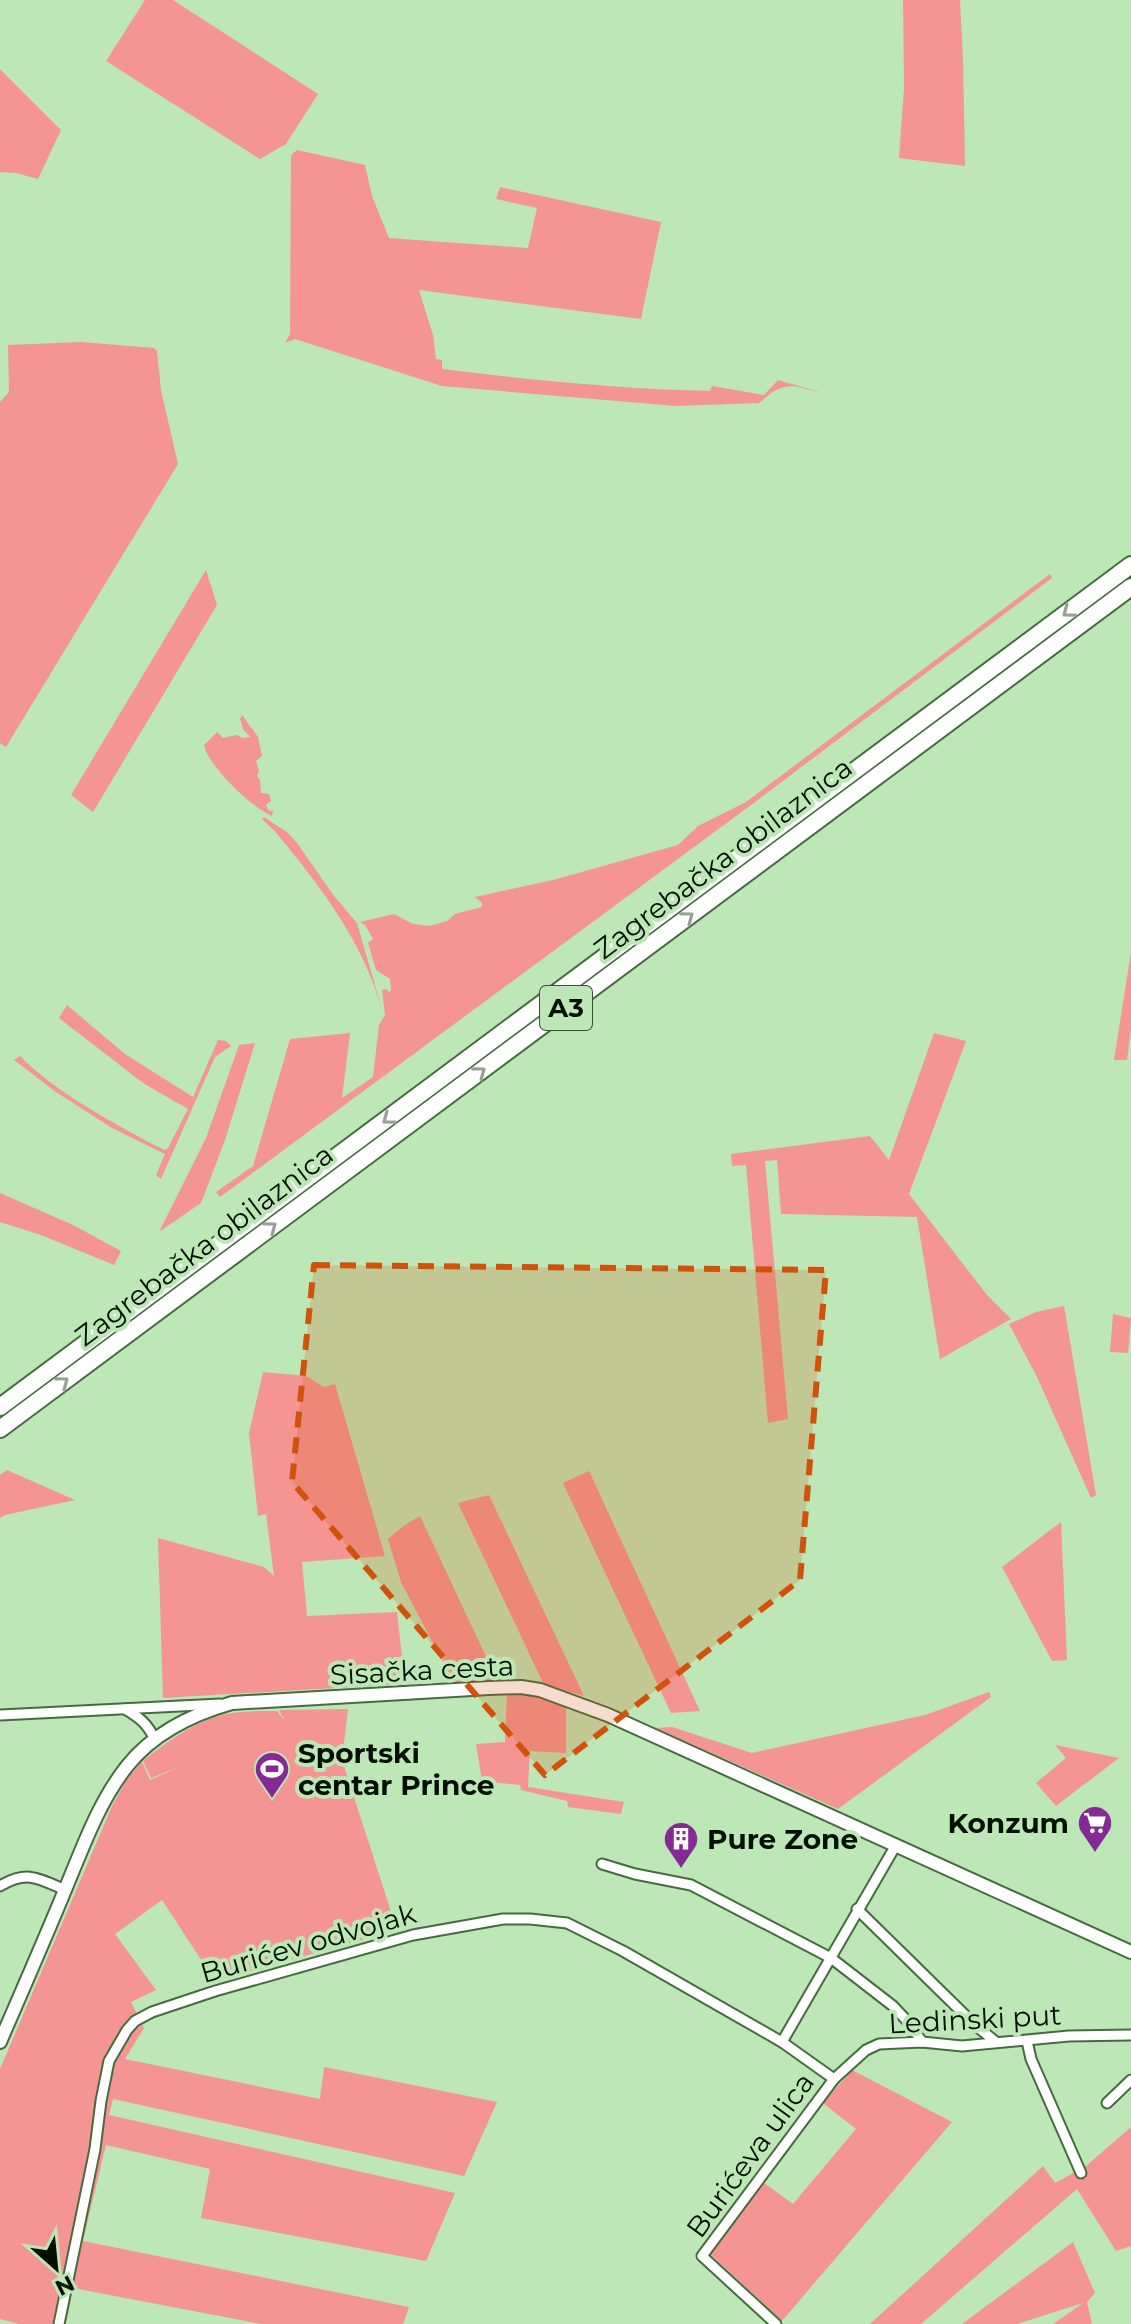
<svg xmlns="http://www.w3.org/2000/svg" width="1131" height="2324" font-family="Montserrat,sans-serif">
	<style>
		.green { fill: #f49593 }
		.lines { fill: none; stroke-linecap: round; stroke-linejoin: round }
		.minor-casing { stroke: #466b40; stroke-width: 13 }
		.secondary-casing { stroke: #466b40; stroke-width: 16 }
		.motorway-casing { stroke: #466b40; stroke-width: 20 }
		.minor { stroke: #fff; stroke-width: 9 }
		.secondary { stroke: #fff; stroke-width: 12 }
		.motorway { stroke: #fff; stroke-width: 16 }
		.oneway { stroke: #9a9f9a }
		.marked { fill: #d1520b; fill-opacity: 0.2; stroke: #d1520b; stroke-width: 6; stroke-dasharray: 16 10; stroke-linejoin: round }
		.labels { text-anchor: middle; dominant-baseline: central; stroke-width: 8; stroke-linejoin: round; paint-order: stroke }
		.shield { fill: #bde7b6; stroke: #3b5038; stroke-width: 2 }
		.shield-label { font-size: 26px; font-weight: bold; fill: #030f02 }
		.street-label { font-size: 28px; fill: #030f02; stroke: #bde7b6 }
		.poi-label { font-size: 28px; font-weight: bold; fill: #030f02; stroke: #bde7b6; text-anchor: start }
	</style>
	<rect width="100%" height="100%" fill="#bde7b6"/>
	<g class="green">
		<polygon points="145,0 173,0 318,94 286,144 260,159 106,61"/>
		<polygon points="903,0 960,0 963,58 965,166 899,158 904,88"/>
		<polygon points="0,69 61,130 38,179 16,173 0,172"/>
		<path d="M297,150l68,15 7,31 17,42 139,10 9,-40 -41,-9 4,-12 161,35 -20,97 -222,-29 14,45 3,24 6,1v9c89,11 178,20 268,22l2,-5 52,9 14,-15 45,13 -29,-7 -10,1 -10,4 -15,12 -83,3 -234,-20 -147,-47 -10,4 5,-9 1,-176 1,-4z"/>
		<polygon points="81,342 154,348 157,351 161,390 178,464 6,747 0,743 0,402 9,392 8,345"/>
		<polygon points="206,570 217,605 93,812 71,795"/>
		<polygon points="1050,574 1052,578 751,805 220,1197 216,1192 253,1166 290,1039 350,1033 342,1098 373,1077 379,1025 385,1015 382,990 387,989 388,992 391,991 390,979 376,970 368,943 373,939 365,925 360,922 394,914 413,924 430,926 447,921 455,914 482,907 482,903 475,897 553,880 678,845 698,826 746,802"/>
		<path d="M242,715l16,22 4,19 -6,5 3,10 -2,5 3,4 1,13 8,1 2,7 -5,4 2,5 5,1 -1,5c-20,-8 -64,-50 -68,-71l13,-13 6,6 14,-3 6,3 7,-1 -7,-8 -3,-10z"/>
		<path d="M264,817l24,16 9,10 37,53 23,27 24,83c-16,-54 -47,-101 -82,-145 -12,-15 -23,-30 -37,-42z"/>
		<polygon points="1131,952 1131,1029 1127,1060 1114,1060"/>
		<path d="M67,1005l58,49 68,43 25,-57 8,1 5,5 -16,11 -54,122 -5,-4 9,-21 -53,-26 -56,-36 -42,-32 6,-4c38,38 87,63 134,89l11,5 3,-2 20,-39 -45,-26 -84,-65z"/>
		<polygon points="934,1033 966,1041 909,1194 987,1295 1011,1319 940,1359 917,1217 781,1214 777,1160 765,1161 788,1419 768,1423 746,1165 732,1166 731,1154 870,1136 889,1160"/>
		<polygon points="255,1043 225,1140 201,1203 159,1232 206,1138 239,1045"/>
		<polygon points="0,1193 73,1225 121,1251 114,1265 41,1235 0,1222"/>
		<polygon points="1064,1306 1096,1495 1091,1498 1037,1377 1009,1324 1036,1312"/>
		<polygon points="1113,1314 1131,1318 1128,1353 1110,1352"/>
		<polygon points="263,1372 306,1376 324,1387 335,1384 385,1556 302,1562 307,1616 397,1612 405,1684 163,1698 158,1538 264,1567 274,1576 266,1514 258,1516 249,1433"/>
		<polygon points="7,1470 75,1500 5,1515 0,1518 0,1475"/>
		<polygon points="589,1471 700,1711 671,1713 563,1483"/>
		<polygon points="489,1495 584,1696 544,1685 458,1503"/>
		<polygon points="420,1516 498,1682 461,1684 453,1681 401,1582 388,1539 405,1525"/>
		<polygon points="1061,1522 1067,1660 1052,1661 1002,1567"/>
		<polygon points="989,1692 991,1697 838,1809 655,1728 672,1727 752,1753 925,1715"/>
		<polygon points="507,1694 528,1695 566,1706 566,1753 530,1751 528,1787 624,1802 621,1814 568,1807 567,1801 521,1790 520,1785 482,1781 476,1744 505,1742"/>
		<path d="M348,1709l-6,51 55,170 -182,51 -53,-81 -47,34 41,56 -25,12 13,26 -19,31 195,40 4,-32 173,35 -33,74 -351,-77 -4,16 346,78 -29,68 -225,-43 9,-49 -104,-24 -23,96 326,66 -6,17h-142l-188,-36 -7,36h-47l-19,-5v-250l112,-263 15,-27 15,-17 8,18 29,-13 -28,11 -8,-17c25,-20 57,-44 90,-48 14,-2 30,-2 44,-2l8,10 -6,-11z"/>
		<polygon points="1055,1745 1119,1758 1056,1806 1036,1783 1066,1758"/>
		<polygon points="852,2070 952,2122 782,2321 709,2253 763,2182 793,2204 856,2129 823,2103"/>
		<polygon points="1131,2127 1131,2246 1116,2251 1077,2189 921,2324 870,2324 1043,2166 1055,2183 1086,2166"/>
		<polygon points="1073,2242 1095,2293 1087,2302 1092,2324 1053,2324 1083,2303 1017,2324 962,2324"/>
	</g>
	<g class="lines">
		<defs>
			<g id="minor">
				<path d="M125,1709c14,8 23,15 30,31"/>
				<polyline points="0,1715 220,1704"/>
				<polyline points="602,1864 635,1874 691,1885 831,1958 893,2006 910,2024 922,2042"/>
				<path d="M0,1886c27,-16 38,-8 65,4"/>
				<polyline points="857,1909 975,2025 996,2042"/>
				<polyline points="1027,2041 1031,2059 1081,2173"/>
				<polyline points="834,2079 866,2050 879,2044 922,2042 962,2046 1069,2036 1131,2035"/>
				<polyline points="1107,2103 1131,2080"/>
				<polyline points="59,2324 95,2149 101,2101 109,2061 127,2030 135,2021 152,2012 215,1991 413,1935 503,1919 530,1919 567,1923 623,1951 782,2042"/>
				<polyline points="776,2324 702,2256 834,2079 782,2042 896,1845"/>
			</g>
			<path id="secondary" d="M0,2042c22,-51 44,-101 65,-152 18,-43 34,-89 63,-125 26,-32 65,-51 104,-62l257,-15 32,-1 19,3 68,25 523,237"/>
			<g id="motorway">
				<polyline points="0,1407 1131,565"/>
				<polyline points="0,1429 1131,587"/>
			</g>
		</defs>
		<use href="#minor" class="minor-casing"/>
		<use href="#secondary" class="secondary-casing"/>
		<use href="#motorway" class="motorway-casing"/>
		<use href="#minor" class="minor"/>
		<use href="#secondary" class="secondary"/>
		<use href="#motorway" class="motorway"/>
	</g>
	<defs><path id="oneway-chevron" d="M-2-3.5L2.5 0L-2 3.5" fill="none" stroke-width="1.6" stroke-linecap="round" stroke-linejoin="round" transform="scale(2)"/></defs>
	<g class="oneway">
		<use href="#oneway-chevron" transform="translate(1068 612) rotate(143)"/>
		<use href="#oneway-chevron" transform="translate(688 917) rotate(-37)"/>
		<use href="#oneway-chevron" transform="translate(480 1072) rotate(-37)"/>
		<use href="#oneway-chevron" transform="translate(388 1119) rotate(143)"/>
		<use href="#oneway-chevron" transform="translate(271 1227) rotate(-37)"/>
		<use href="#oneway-chevron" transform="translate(63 1382) rotate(-37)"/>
	</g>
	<path class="marked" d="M314,1265l512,5 -26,310 -255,195 -253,-293z"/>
	<defs>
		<symbol id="stadium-pin" viewBox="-11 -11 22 30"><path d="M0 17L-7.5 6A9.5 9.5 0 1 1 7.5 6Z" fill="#852995" stroke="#bde7b6"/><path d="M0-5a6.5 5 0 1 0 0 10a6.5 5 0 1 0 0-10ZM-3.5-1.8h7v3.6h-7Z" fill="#fff"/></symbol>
		<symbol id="supermarket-pin" viewBox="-11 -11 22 30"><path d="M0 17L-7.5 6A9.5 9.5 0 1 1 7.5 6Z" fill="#852995" stroke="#bde7b6"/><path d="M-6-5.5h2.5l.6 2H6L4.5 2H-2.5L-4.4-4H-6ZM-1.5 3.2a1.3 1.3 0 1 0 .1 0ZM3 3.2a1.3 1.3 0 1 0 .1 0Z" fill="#fff"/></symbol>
		<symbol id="building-pin" viewBox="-11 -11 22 30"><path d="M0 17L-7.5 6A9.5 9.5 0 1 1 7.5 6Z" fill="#852995" stroke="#bde7b6"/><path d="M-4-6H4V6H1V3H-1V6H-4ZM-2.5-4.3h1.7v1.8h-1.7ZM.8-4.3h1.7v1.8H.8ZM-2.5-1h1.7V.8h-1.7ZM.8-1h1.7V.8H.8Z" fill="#fff"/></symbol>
	</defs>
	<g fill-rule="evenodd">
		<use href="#stadium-pin" x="252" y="1749" width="40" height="54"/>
		<use href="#supermarket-pin" x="1075" y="1803" width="40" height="54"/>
		<use href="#building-pin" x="661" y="1819" width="40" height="54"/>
	</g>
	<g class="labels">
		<rect class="shield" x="540" y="986" width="52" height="44" rx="6"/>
		<g class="shield-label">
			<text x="566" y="1008">A3</text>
		</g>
		<g class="street-label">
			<text transform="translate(723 858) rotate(-37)">Zagrebačka obilaznica</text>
			<text transform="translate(204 1245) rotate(-37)">Zagrebačka obilaznica</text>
			<text transform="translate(422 1670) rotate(-3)">Sisačka cesta</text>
			<text transform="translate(308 1943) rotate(-16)">Burićev odvojak</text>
			<text transform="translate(975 2019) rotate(-3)">Ledinski put</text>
			<text transform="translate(750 2155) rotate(-54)">Burićeva ulica</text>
		</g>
		<g class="poi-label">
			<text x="298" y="1753">Sportski<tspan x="298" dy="32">centar Prince</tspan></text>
			<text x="1069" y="1823" text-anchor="end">Konzum</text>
			<text x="707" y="1839">Pure Zone</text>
		</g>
	</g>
	<g transform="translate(56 2268) rotate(153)" stroke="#bde7b6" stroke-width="6" paint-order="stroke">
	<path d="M0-6L14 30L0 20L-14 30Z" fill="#030f02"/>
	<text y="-12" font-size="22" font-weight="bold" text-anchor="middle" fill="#030f02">N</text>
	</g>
</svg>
